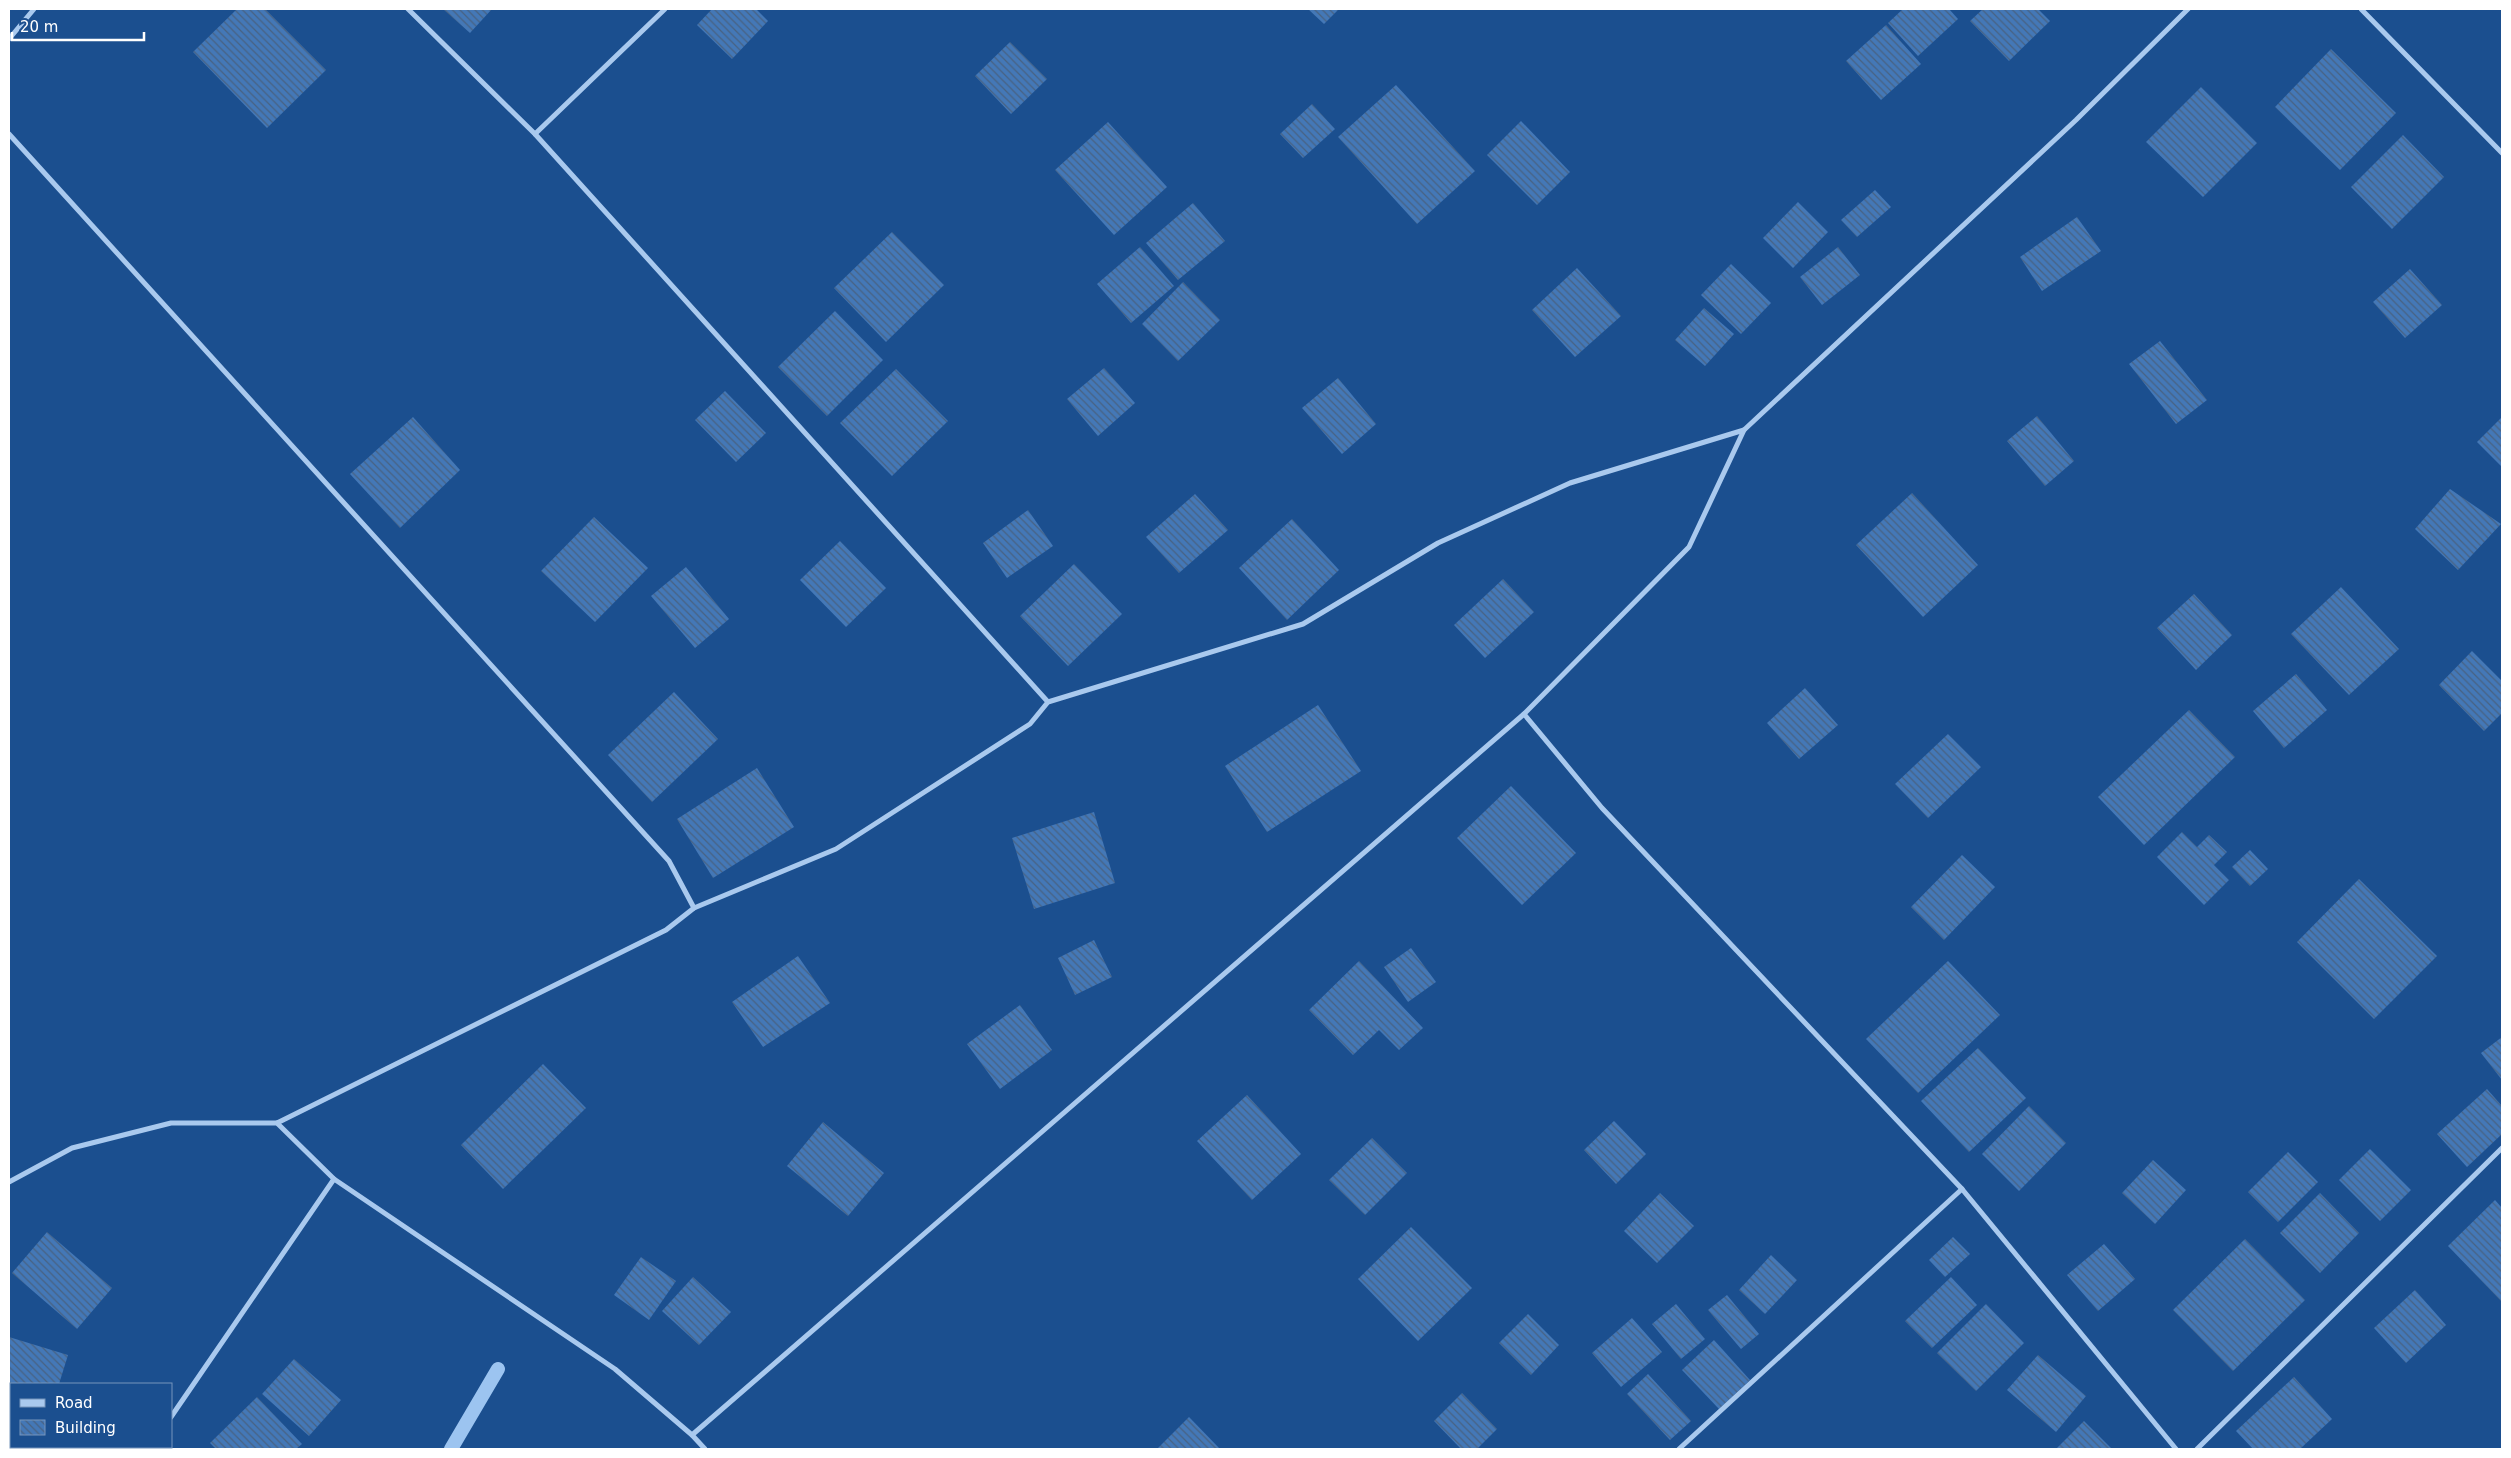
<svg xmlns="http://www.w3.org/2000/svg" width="2511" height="1458" font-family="'DejaVu Sans',sans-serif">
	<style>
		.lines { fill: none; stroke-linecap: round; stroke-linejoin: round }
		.stream { stroke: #9cc4f0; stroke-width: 14 }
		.building { fill: url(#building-back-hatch) }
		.street { stroke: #a9c9ee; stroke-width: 5 }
	</style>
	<defs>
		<pattern id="building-back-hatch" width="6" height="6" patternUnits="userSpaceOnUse" patternTransform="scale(1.25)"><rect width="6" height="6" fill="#4478b7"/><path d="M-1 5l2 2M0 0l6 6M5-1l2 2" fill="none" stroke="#486282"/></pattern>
	</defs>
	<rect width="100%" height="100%" fill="#1b4f8f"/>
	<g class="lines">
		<polyline class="stream" points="451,1449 498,1369"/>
	</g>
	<g class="building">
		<polygon points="237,9 265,9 326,70 267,128 193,52"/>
		<polygon points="443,9 492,9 470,33"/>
		<polygon points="712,9 756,9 768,21 732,59 697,25"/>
		<polygon points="1308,9 1339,9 1324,24"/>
		<polygon points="1903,9 1949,9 1958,19 1918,56 1888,23"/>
		<polygon points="1983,9 2038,9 2050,21 2009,61 1970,21"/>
		<polygon points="1886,25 1921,64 1881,100 1846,61"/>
		<polygon points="1010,42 1047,79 1011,114 975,76"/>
		<polygon points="2331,49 2396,113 2340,170 2275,107"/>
		<polygon points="1396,85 1475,171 1417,224 1338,137"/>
		<polygon points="2201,87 2257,143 2203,197 2146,142"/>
		<polygon points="1312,104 1335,129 1303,158 1280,134"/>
		<polygon points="1521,121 1570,172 1537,205 1487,155"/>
		<polygon points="1108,122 1167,187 1114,235 1055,170"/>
		<polygon points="2403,135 2444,177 2392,229 2351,187"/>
		<polygon points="1875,190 1891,207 1857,237 1841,220"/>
		<polygon points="1798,202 1828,232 1793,268 1763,238"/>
		<polygon points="1193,203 1225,241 1178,280 1146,243"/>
		<polygon points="2077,217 2101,251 2042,291 2020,257"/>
		<polygon points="892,232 944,285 886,342 834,288"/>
		<polygon points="1140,247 1174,286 1131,323 1097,284"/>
		<polygon points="1838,247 1860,275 1822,305 1800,277"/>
		<polygon points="1731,264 1771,303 1741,334 1701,295"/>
		<polygon points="1577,268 1621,316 1575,357 1532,310"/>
		<polygon points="2410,269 2442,305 2405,338 2373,302"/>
		<polygon points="1183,282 1220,320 1178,361 1142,324"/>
		<polygon points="1704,308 1734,334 1705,366 1675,340"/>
		<polygon points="835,311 883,360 827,416 778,367"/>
		<polygon points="2160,341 2207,400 2176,424 2129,364"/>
		<polygon points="1104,368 1135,403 1098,436 1067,399"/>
		<polygon points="896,369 948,421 892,476 840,423"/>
		<polygon points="1338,378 1376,424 1342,454 1302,408"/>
		<polygon points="725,391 766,433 736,462 695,420"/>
		<polygon points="2037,416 2074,461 2045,486 2007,441"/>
		<polygon points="413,417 460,470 400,528 350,474"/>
		<polygon points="2502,417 2502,467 2477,442"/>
		<polygon points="2450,489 2501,524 2458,570 2415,529"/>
		<polygon points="1912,493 1978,565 1923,617 1856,545"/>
		<polygon points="1195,494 1228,530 1179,573 1146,537"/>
		<polygon points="1028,510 1053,546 1007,578 983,543"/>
		<polygon points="594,517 648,568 595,622 541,571"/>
		<polygon points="1292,519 1339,570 1287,620 1239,568"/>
		<polygon points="840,541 886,588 846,627 800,580"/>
		<polygon points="1074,564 1122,614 1068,666 1020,616"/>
		<polygon points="686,567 729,619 695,648 651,596"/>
		<polygon points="1503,579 1534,612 1485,658 1454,625"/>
		<polygon points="2341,587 2399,649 2349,695 2291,634"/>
		<polygon points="2194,594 2232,635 2196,670 2157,628"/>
		<polygon points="2472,651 2502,681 2502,713 2484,731 2439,685"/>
		<polygon points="2296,674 2327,710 2284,748 2253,711"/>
		<polygon points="1805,688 1838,725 1799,759 1767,723"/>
		<polygon points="674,692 718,739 652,802 608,755"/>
		<polygon points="1318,705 1361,771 1267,832 1225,766"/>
		<polygon points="2189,710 2235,757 2144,845 2098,797"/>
		<polygon points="1948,734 1981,767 1928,818 1895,784"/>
		<polygon points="757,768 794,827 713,878 677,819"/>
		<polygon points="1511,786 1576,853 1522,905 1457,838"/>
		<polygon points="1094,812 1115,883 1034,909 1012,838"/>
		<polygon points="2182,832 2197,847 2209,835 2227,852 2214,865 2229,880 2204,905 2157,857"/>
		<polygon points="2250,850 2268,869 2250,886 2232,867"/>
		<polygon points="1962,855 1995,887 1944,940 1911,907"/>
		<polygon points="2359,879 2437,956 2374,1019 2297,942"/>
		<polygon points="1094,940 1112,977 1075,995 1058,958"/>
		<polygon points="1411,948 1436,982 1408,1002 1384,967"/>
		<polygon points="798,956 830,1003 763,1047 732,1002"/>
		<polygon points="1359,961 1423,1028 1399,1050 1379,1030 1353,1055 1309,1010"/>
		<polygon points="1948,961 2000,1015 1918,1093 1866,1039"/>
		<polygon points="1020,1005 1052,1050 1000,1089 967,1044"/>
		<polygon points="2502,1037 2502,1080 2481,1053"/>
		<polygon points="1978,1048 2026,1098 1969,1152 1921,1101"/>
		<polygon points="543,1064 586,1108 503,1189 461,1145"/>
		<polygon points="2487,1089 2502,1106 2502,1134 2467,1167 2437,1134"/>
		<polygon points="1247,1095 1301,1154 1252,1200 1197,1141"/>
		<polygon points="2029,1106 2066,1143 2019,1191 1982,1154"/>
		<polygon points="1614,1121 1646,1154 1616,1184 1584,1150"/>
		<polygon points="823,1122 884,1173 848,1216 787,1166"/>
		<polygon points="1372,1138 1407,1173 1365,1215 1329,1180"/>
		<polygon points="2370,1149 2411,1190 2380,1221 2339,1180"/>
		<polygon points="2288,1152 2318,1182 2278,1222 2248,1192"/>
		<polygon points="2153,1160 2186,1190 2155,1224 2122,1193"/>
		<polygon points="1660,1193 1694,1226 1657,1263 1624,1231"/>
		<polygon points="2320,1193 2359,1233 2320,1273 2280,1233"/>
		<polygon points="2495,1200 2502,1208 2502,1302 2448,1246"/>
		<polygon points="1411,1227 1472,1288 1418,1341 1358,1279"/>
		<polygon points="47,1232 112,1288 77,1329 12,1273"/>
		<polygon points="1953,1237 1970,1254 1945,1277 1929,1260"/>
		<polygon points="2245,1239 2305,1300 2233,1371 2173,1310"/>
		<polygon points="2104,1244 2135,1279 2098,1311 2067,1275"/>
		<polygon points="1771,1255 1797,1280 1765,1314 1739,1290"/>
		<polygon points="641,1257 676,1281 649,1320 614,1295"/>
		<polygon points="693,1277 731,1312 699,1345 662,1311"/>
		<polygon points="1951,1277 1977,1305 1932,1348 1905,1321"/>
		<polygon points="2415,1290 2446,1325 2406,1363 2374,1328"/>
		<polygon points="1727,1295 1759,1334 1741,1349 1708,1310"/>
		<polygon points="1676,1304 1705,1339 1681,1359 1652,1324"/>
		<polygon points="1986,1304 2024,1343 1976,1391 1937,1353"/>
		<polygon points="1528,1314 1559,1345 1531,1375 1499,1343"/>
		<polygon points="1632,1318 1662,1352 1621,1387 1592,1353"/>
		<polygon points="9,1337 68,1355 59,1384 11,1384 11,1398 9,1398"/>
		<polygon points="1714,1340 1750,1380 1719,1409 1682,1370"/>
		<polygon points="2038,1355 2086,1396 2056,1432 2007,1390"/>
		<polygon points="294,1359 341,1400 309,1436 262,1394"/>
		<polygon points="1648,1374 1691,1421 1670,1440 1627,1394"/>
		<polygon points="2294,1377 2332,1419 2300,1449 2253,1449 2236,1431"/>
		<polygon points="1462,1393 1497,1429 1477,1449 1461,1449 1434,1421"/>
		<polygon points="257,1397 302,1444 296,1449 216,1449 210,1443"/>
		<polygon points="1189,1417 1220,1449 1159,1449 1158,1448"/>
		<polygon points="2084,1421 2112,1449 2056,1449"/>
	</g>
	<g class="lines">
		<g class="street">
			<polyline points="408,9 535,134 1048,702"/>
			<polyline points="2361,9 2502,153"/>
			<polyline points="9,39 34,9"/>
			<polyline points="9,134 669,861 694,908"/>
			<polyline points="535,134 665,9"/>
			<polyline points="277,1123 666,930 694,908 836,849 1030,724 1048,702 1303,624 1438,543 1570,483 1744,430"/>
			<polyline points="9,1182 72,1148 171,1123 277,1123 334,1179 615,1369 692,1435 1524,714"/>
			<polyline points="171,1417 334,1179"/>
			<polyline points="692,1435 705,1449"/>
			<polyline points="149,1449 151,1447"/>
			<polyline points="1679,1449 1962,1189"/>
			<polyline points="2176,1449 1962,1189 1602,808 1524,714 1689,547 1744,430 2076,120 2188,9"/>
			<polyline points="2197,1449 2502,1148"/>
		</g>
	</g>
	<rect width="2511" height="1458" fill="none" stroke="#ffffff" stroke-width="20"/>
	<rect x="10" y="1383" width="162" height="65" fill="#1b4f8f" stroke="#7695bc"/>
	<rect x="20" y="1399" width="25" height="8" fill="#a9c9ee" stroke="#7695bc"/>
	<text x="55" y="1408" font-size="15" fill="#ffffff">Road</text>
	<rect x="20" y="1420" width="25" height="15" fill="url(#building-back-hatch)" stroke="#7695bc"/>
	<text x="55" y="1433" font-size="15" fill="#ffffff">Building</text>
	<path d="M12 32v8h132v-8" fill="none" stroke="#ffffff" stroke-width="2.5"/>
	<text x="20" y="32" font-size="15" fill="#ffffff" stroke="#1b4f8f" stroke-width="4" paint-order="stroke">20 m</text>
</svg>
